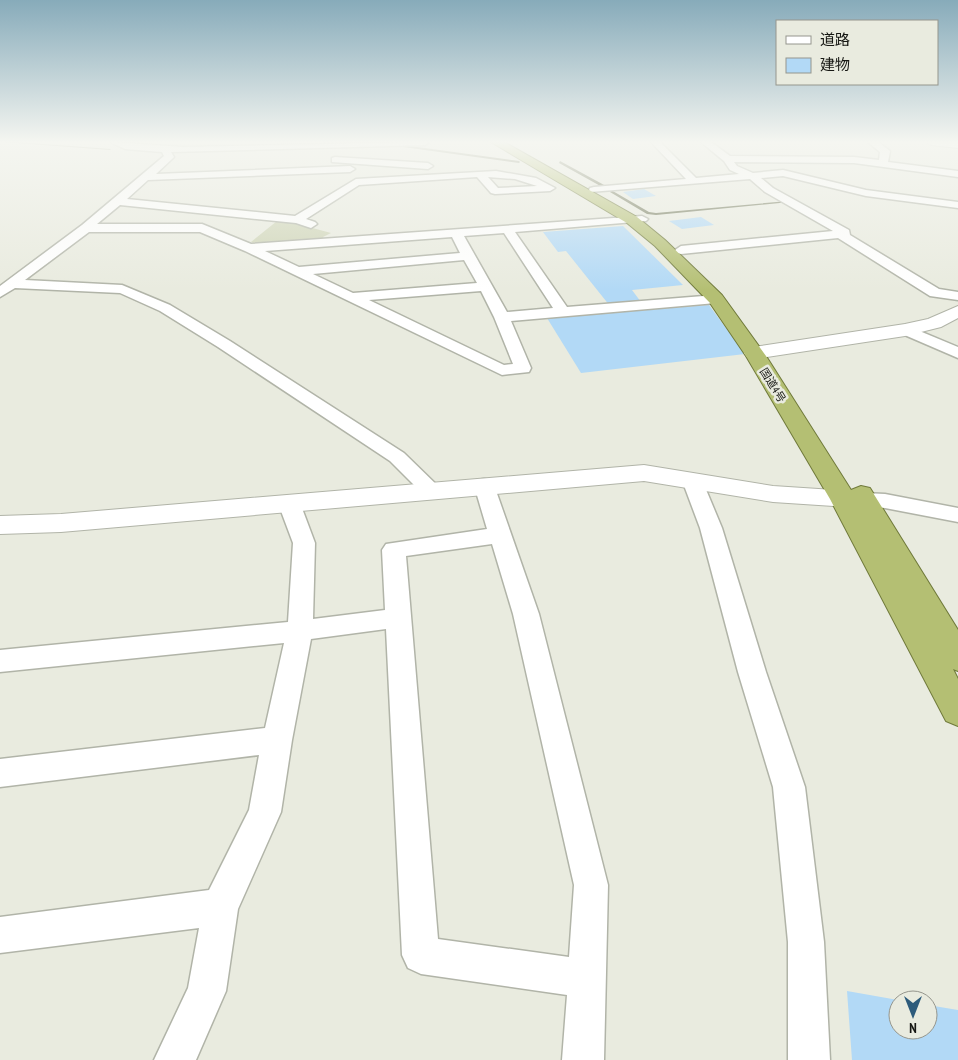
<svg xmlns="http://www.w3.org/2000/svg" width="958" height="1060" font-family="'PT Sans Narrow','Noto Sans JP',sans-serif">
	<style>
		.green { fill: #ced4b6 }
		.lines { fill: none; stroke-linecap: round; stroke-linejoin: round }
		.stream { fill: #707658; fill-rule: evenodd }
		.building { fill: #b2d9f6 }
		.minor-casing { stroke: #b1b4a8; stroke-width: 3 }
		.tertiary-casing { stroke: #b1b4a8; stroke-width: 2 }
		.trunk-casing { stroke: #707a3b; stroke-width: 2 }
		.minor { fill: #fff; fill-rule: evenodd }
		.tertiary { fill: #fff; fill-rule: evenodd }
		.trunk { fill: #b4bf73; fill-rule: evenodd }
		.labels { text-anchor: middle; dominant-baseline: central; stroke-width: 5; stroke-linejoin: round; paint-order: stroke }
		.far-street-label { font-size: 11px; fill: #161713; stroke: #e9ebdf }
	</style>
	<rect width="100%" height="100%" fill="#e9ebdf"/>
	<polygon class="green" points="277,221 294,223 331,233 323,237 324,240 258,245 251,242"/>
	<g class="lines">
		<g class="stream">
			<polygon points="3,142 16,142 111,149 110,150"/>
			<polygon points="403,145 519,161 520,162 519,163 403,147 355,147"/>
			<polygon points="321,147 338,147 339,148 322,149"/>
			<polygon points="560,161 606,186 606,187 604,188 559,163"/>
			<polygon points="611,190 649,212 656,213 788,201 790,202 656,215 647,214 610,192"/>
		</g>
	</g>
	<g class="building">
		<polygon points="644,189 656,196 633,199 623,192"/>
		<polygon points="701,217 714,225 682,229 669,221"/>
		<polygon points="623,226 683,285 632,290 641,302 610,306 566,251 558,252 543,232"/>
		<polygon points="709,305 745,354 581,373 547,318"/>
		<polygon points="847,991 898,1000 898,1030 928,1030 928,1005 958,1010 958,1060 852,1060"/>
	</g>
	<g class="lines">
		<defs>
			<g id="minor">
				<path d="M110,142l73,5 246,-5 -4,3 -254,7 3,5 -2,2 -16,15 194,-8 5,3 -5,3 -202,8 -21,19 168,17 61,-37 140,-8 40,7 19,10 -5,3 -55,3 -4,-1 -14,-16 -118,8 -53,34 9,3 2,2 -6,4 -15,-5 -176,-18 -23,19h105l49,20 391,-28 6,3 -2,2 -131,11 52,75 149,-12 5,1 2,3 -2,3 -5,1 -205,18 20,47 -2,4 -27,3 -257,-124 -45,-19h-111l-64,48 97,5 48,20 60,36 174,112 38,37 -4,5 -7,1 -7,-1 -34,-34 -172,-114 -58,-36 -40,-18 -105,-5 -15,9v-11l82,-61 82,-69 -2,-4 -37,-3zM488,177l27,2 22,7 -39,2zM504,233l49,75 -46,4 -43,-76zM452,237l8,16 -161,14 -34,-16zM464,260l13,23 -124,10 -40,-19zM481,291l13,26 19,47 -9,1 -135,-65z"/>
				<polygon points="651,142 660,142 696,178 739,174 730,170 724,161 701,142 711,142 730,156 854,157 879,160 880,152 868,142 878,142 890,151 888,162 958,171 958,177 854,163 734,162 737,166 753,173 783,170 866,190 958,202 958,208 866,196 783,176 761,178 773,188 849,230 850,235 939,289 958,292 958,300 930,296 838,238 681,254 677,253 675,250 681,246 833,231 765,192 750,179 590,192 589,190 590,188 594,187 686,179"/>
				<polygon points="335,157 428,163 433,166 428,169 332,162 332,158"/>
				<polygon points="905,325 958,347 958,358 900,333 897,330 900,327"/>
				<polygon points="692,474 699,476 702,480 722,528 766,672 805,787 824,942 830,1060 788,1060 788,942 773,787 738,672 700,528 682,480 685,476"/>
				<path d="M484,479l7,1 3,5 45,129 69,271 -4,175h-42l5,-65 -146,-21 -13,-6 -6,-13 -16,-326 -75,10 -19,101 -11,72 -43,97 -12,82 -30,69h-42l34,-72 11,-60 -199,25v-36l209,-27 40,-80 10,-55 -259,32v-28l265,-31 19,-85 -284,29v-22l288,-28 5,-79 -15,-40 3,-5 8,-2 8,2 3,5 15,40 -2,76 72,-9 -3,-60 4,-6 101,-15 -13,-44 3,-5zM492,544l21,70 61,271 -5,72 -131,-18 -32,-383z"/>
				<polygon points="864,493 885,494 958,508 958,522 885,508 856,505 853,500 856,495"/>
			</g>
			<g id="tertiary">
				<polygon points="926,142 958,142 958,148 931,145"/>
				<polygon points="958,306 958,318 941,327 905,336 754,359 747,357 744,353 747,349 754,347 905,324 928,319"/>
				<polygon points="644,465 773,486 864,492 873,494 877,500 873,506 864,508 773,502 644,481 61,532 0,534 0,516 61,514"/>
			</g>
			<polygon id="trunk" points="491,142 504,142 637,217 665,240 722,295 766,356 851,490 861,486 870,488 958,630 958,671 953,669 958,679 958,726 946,721 830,499 746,356 710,303 655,246 627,223"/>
		</defs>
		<use href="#minor" class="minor-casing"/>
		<use href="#tertiary" class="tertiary-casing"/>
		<use href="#trunk" class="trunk-casing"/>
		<use href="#minor" class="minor"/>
		<use href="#tertiary" class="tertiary"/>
		<use href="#trunk" class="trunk"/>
	</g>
	<linearGradient id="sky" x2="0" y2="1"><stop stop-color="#87abba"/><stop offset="0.49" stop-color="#f5f6f1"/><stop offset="1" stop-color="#f5f6f1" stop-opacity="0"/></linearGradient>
	<rect width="958" height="290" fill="url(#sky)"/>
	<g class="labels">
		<g class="far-street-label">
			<text transform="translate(773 385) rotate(58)">国道4号</text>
		</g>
	</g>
	<rect x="776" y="20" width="162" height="65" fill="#e9ebdf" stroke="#95968d"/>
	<rect x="786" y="36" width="25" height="8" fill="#ffffff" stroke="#95968d"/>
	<text x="820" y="45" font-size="15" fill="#161713">道路</text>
	<rect x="786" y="58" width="25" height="15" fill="#b2d9f6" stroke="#95968d"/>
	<text x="820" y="70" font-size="15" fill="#161713">建物</text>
	<g transform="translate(913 1015) rotate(180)"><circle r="24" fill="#e9ebdf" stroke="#95968d"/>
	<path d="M0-4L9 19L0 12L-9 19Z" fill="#2d5b7b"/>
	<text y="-8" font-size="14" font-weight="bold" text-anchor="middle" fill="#161713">N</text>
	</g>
</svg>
